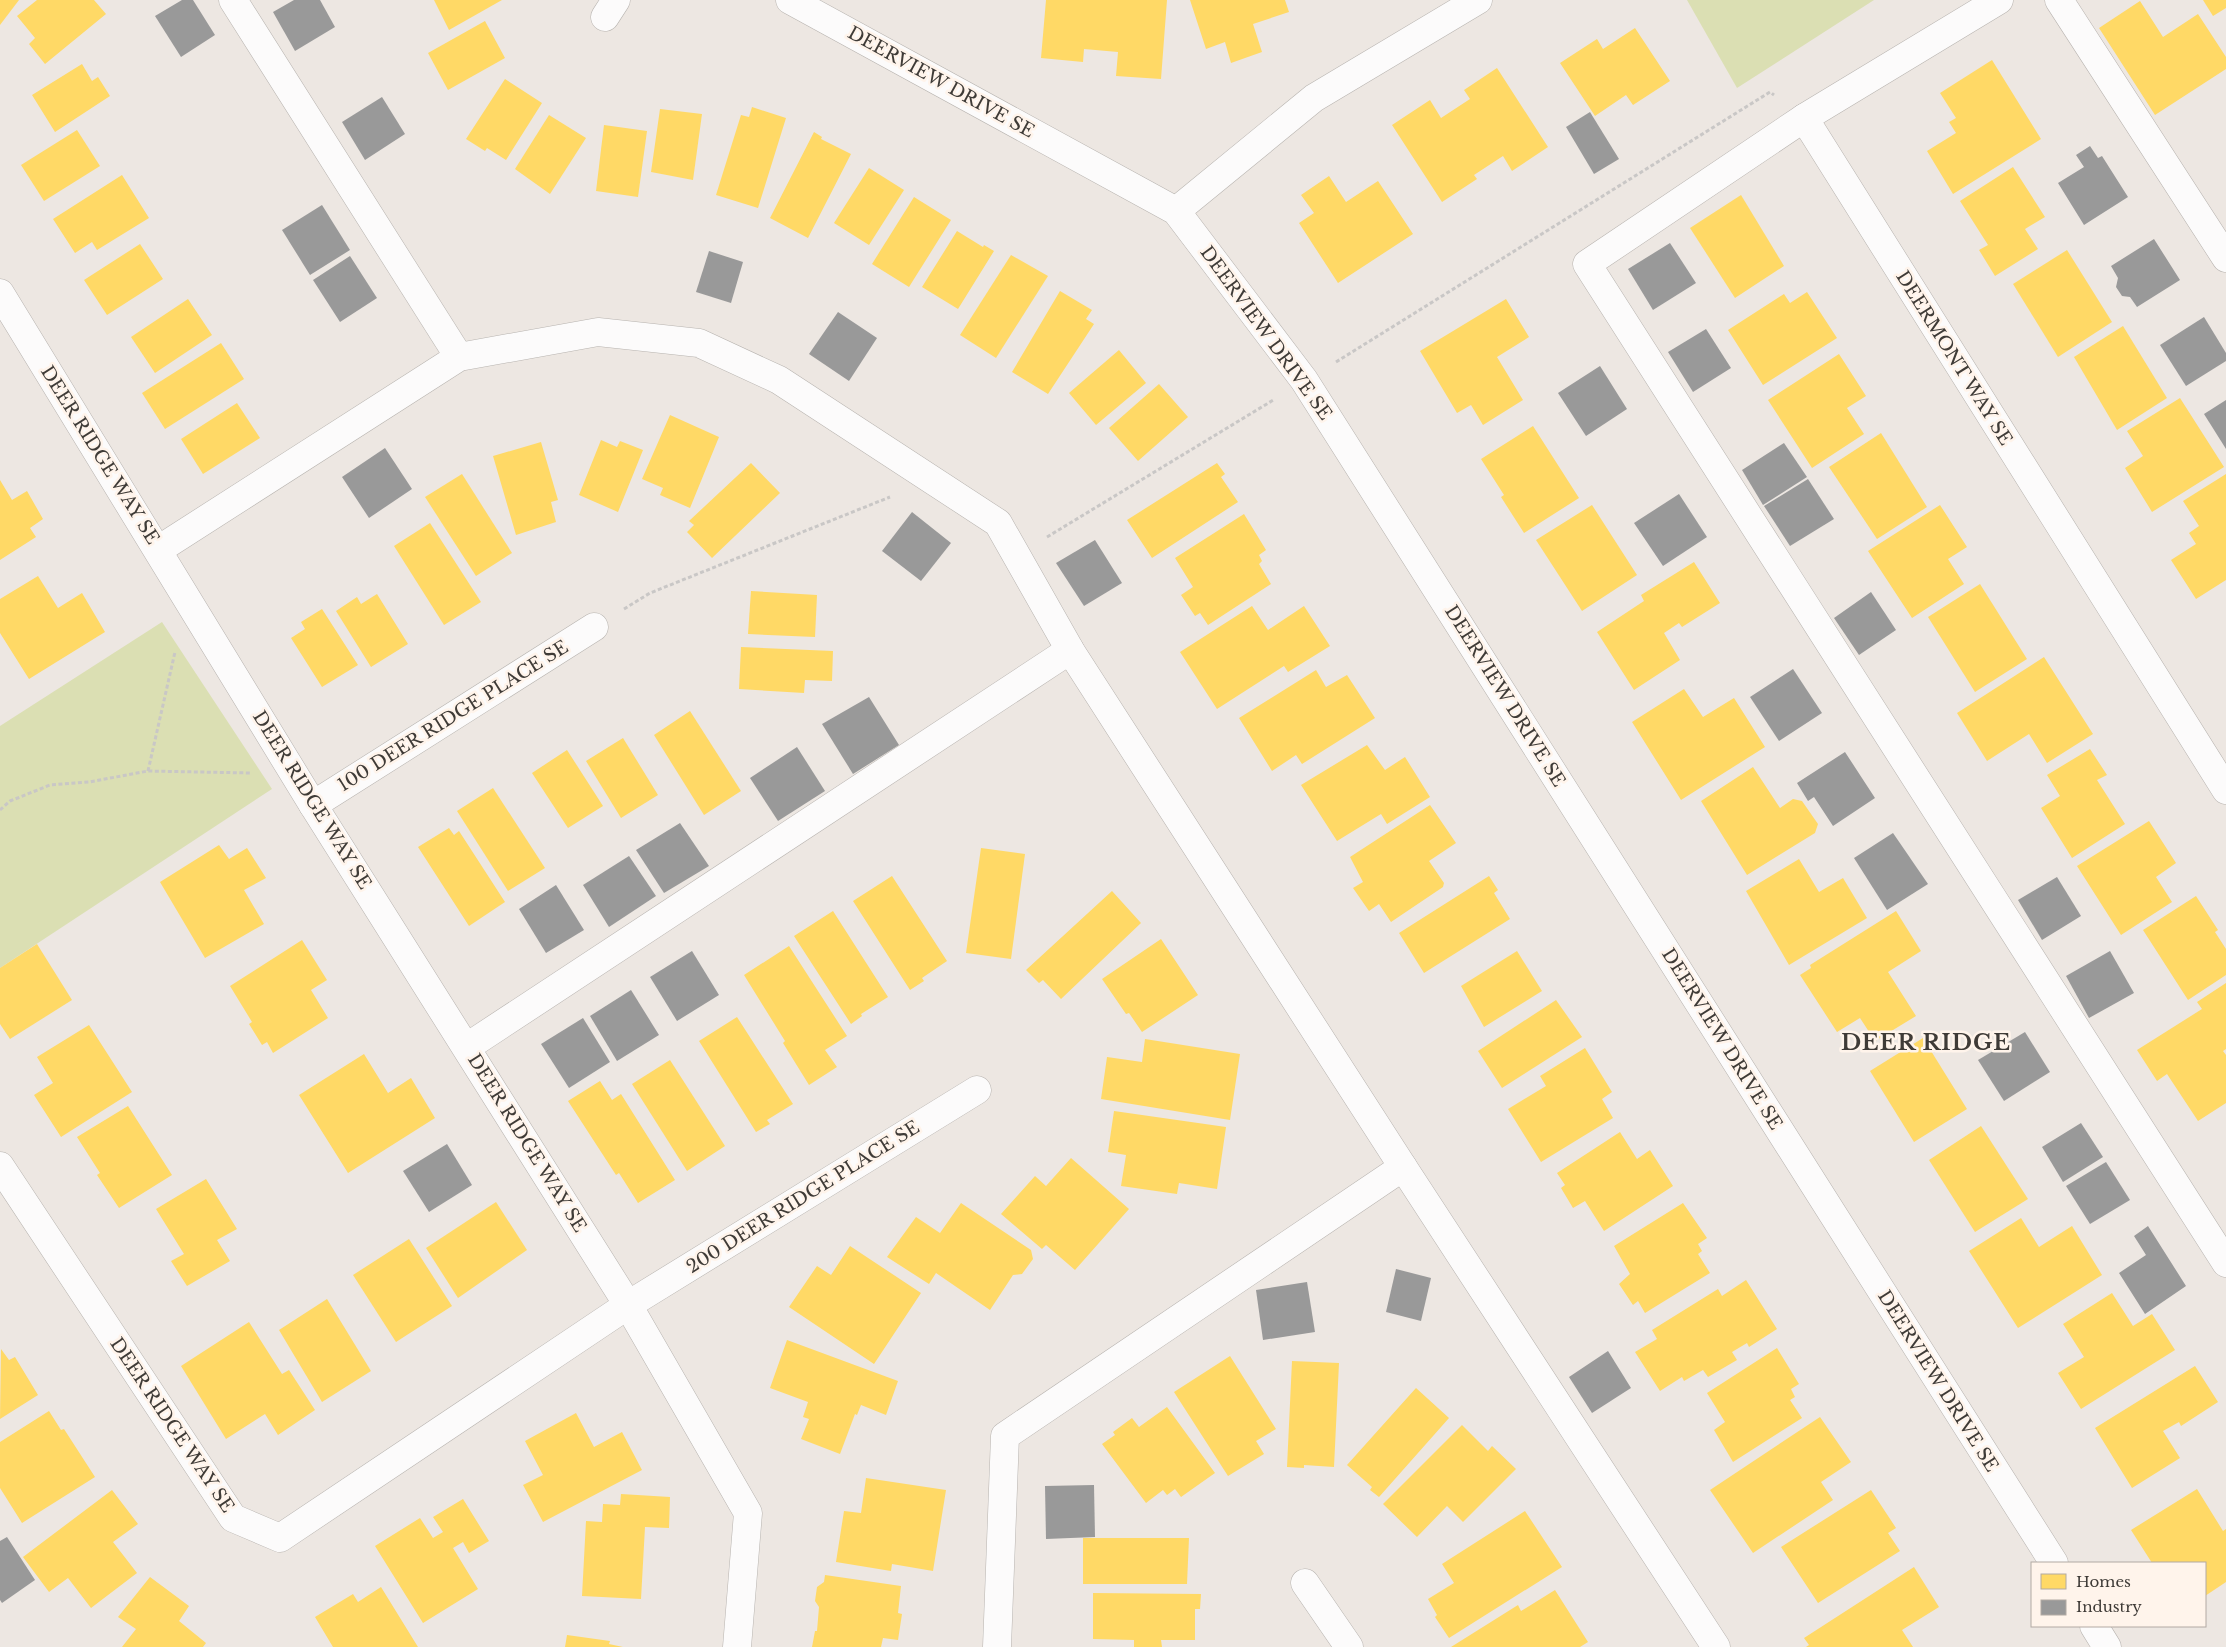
<svg xmlns="http://www.w3.org/2000/svg" width="2226" height="1647" font-family="'Libre Baskerville',serif">
	<style>
		.green { fill: #dbdfb3 }
		.homes { fill: #ffd966 }
		.industry { fill: #999 }
		.lines { fill: none; stroke-linecap: round; stroke-linejoin: round }
		.minor-casing { stroke: #b7b3af; stroke-width: 29 }
		.path { stroke: #c9c7c6; stroke-width: 3; stroke-dasharray: 4 2.5; stroke-linecap: butt }
		.minor { stroke: #fcfbfb; stroke-width: 28 }
		.labels { text-anchor: middle; dominant-baseline: central; stroke-width: 5; stroke-linejoin: round; paint-order: stroke }
		.street-label { font-size: 18px; fill: #3f3b37; stroke: #fff4eb }
		.district-label { font-size: 22px; font-weight: bold; letter-spacing: 1px; fill: #3f3b37; stroke: #fff4eb }
	</style>
	<rect width="100%" height="100%" fill="#ede7e2"/>
	<g class="green">
		<polygon points="1687,0 1874,0 1737,88"/>
		<polygon points="162,622 272,789 0,968 0,726"/>
	</g>
	<g class="homes">
		<polygon points="0,0 19,0 0,25"/>
		<polygon points="37,0 94,0 106,14 45,64 29,44 35,38 17,16"/>
		<polygon points="434,0 502,0 449,30"/>
		<polygon points="1046,0 1167,0 1161,79 1116,76 1118,52 1084,49 1083,62 1041,58"/>
		<polygon points="1190,0 1285,0 1289,12 1253,24 1262,52 1231,63 1225,42 1206,49"/>
		<polygon points="2203,0 2226,0 2226,8 2213,16"/>
		<polygon points="2140,1 2163,37 2198,14 2226,57 2226,69 2155,115 2099,28"/>
		<polygon points="485,21 505,58 448,90 428,53"/>
		<polygon points="1635,28 1670,81 1633,105 1626,95 1595,116 1560,63 1597,39 1603,49"/>
		<polygon points="1992,60 2041,139 1953,194 1927,151 1956,133 1949,122 1956,118 1940,93"/>
		<polygon points="82,64 92,81 98,77 110,96 55,132 32,95"/>
		<polygon points="1497,68 1548,147 1512,171 1503,156 1474,175 1477,179 1442,202 1392,125 1430,100 1441,118 1470,99 1464,90"/>
		<polygon points="505,79 542,103 506,160 487,148 485,151 466,139"/>
		<polygon points="752,107 786,118 758,208 716,195 741,115 749,117"/>
		<polygon points="660,109 702,114 693,180 651,172"/>
		<polygon points="549,115 586,138 550,194 515,169"/>
		<polygon points="604,125 647,131 638,197 596,191"/>
		<polygon points="77,130 100,166 44,201 21,165"/>
		<polygon points="814,132 822,137 821,139 851,154 808,238 770,218"/>
		<polygon points="2013,167 2045,217 2025,229 2038,249 1995,276 1979,250 1988,245 1960,201"/>
		<polygon points="869,168 904,190 869,245 834,223"/>
		<polygon points="122,175 149,218 97,250 92,242 75,253 53,219"/>
		<polygon points="1329,176 1346,202 1378,181 1413,234 1338,283 1299,223 1314,213 1301,195"/>
		<polygon points="1741,195 1784,266 1735,298 1690,228"/>
		<polygon points="914,197 951,220 909,287 872,264"/>
		<polygon points="957,231 983,247 984,245 994,251 958,309 922,287"/>
		<polygon points="140,244 163,279 107,315 84,280"/>
		<polygon points="2067,250 2112,322 2058,357 2013,284"/>
		<polygon points="1011,255 1048,276 996,358 960,335"/>
		<polygon points="1060,291 1092,310 1086,319 1094,324 1048,394 1012,372"/>
		<polygon points="1807,292 1837,338 1763,385 1728,330 1784,294 1790,303"/>
		<polygon points="188,299 212,335 155,373 131,337"/>
		<polygon points="1506,299 1529,337 1497,357 1523,400 1483,425 1471,405 1457,413 1420,351"/>
		<polygon points="2123,326 2167,398 2117,430 2074,357"/>
		<polygon points="221,343 244,379 165,429 142,393"/>
		<polygon points="1119,350 1146,383 1096,425 1069,393"/>
		<polygon points="1839,354 1866,396 1847,408 1864,434 1812,468 1768,400"/>
		<polygon points="1159,384 1188,417 1138,461 1109,428"/>
		<polygon points="2180,398 2224,467 2152,512 2125,468 2143,456 2127,431"/>
		<polygon points="237,403 260,438 203,474 181,439"/>
		<polygon points="670,415 719,437 690,508 660,495 663,488 642,479"/>
		<polygon points="1533,426 1579,498 1524,533 1501,497 1504,495 1481,459"/>
		<polygon points="1881,433 1927,507 1877,539 1829,467"/>
		<polygon points="601,440 617,447 620,441 643,450 618,512 579,495"/>
		<polygon points="541,442 558,500 551,502 556,522 516,535 493,456"/>
		<polygon points="751,463 780,493 712,558 687,532 694,525 689,521"/>
		<polygon points="1217,463 1225,474 1221,477 1238,502 1152,558 1127,520"/>
		<polygon points="462,474 512,553 476,576 425,497"/>
		<polygon points="2226,474 2226,580 2196,599 2171,560 2196,544 2189,533 2199,526 2183,501"/>
		<polygon points="0,480 12,500 27,491 43,519 30,528 36,537 0,560"/>
		<polygon points="1592,505 1637,575 1582,611 1536,540"/>
		<polygon points="1940,505 1967,547 1948,559 1964,584 1912,618 1868,551"/>
		<polygon points="1244,514 1266,550 1259,555 1262,561 1259,564 1271,584 1208,625 1200,613 1195,616 1181,595 1193,587 1175,558"/>
		<polygon points="430,523 481,602 444,625 394,546"/>
		<polygon points="1694,562 1720,603 1682,627 1679,623 1664,633 1680,660 1634,690 1597,632 1644,601 1641,595"/>
		<polygon points="38,576 58,608 82,593 105,632 29,679 0,633 0,599"/>
		<polygon points="1980,584 2027,659 1975,692 1928,617"/>
		<polygon points="751,591 817,595 815,637 748,634"/>
		<polygon points="377,594 408,644 371,667 336,611 357,597 361,604"/>
		<polygon points="1252,606 1268,630 1304,606 1330,646 1288,672 1284,666 1217,709 1180,652"/>
		<polygon points="322,609 358,665 322,687 291,638 305,629 301,622"/>
		<polygon points="741,647 833,651 832,681 805,680 804,693 739,689"/>
		<polygon points="2044,657 2093,734 2047,763 2029,734 1987,761 1957,713"/>
		<polygon points="1316,670 1326,687 1347,675 1375,718 1302,764 1296,755 1272,771 1239,718"/>
		<polygon points="1684,689 1703,717 1734,698 1765,747 1681,800 1632,722"/>
		<polygon points="690,711 741,791 704,815 654,735"/>
		<polygon points="623,738 658,795 621,818 586,761"/>
		<polygon points="1367,745 1385,770 1405,757 1430,797 1387,824 1381,814 1337,841 1301,785"/>
		<polygon points="2090,749 2107,775 2097,780 2125,824 2072,858 2041,808 2060,796 2047,775"/>
		<polygon points="567,750 603,806 568,828 532,773"/>
		<polygon points="1753,767 1780,808 1793,799 1802,801 1818,824 1815,833 1747,875 1701,801"/>
		<polygon points="493,788 545,868 508,891 457,811"/>
		<polygon points="1430,805 1456,843 1429,861 1444,883 1443,887 1391,922 1379,904 1369,911 1353,888 1363,882 1350,857"/>
		<polygon points="2149,821 2176,863 2156,877 2172,902 2121,935 2077,866"/>
		<polygon points="449,828 454,835 459,831 505,902 469,926 418,847"/>
		<polygon points="219,845 229,859 247,848 266,878 244,890 264,924 205,958 160,882"/>
		<polygon points="981,848 1025,854 1011,959 966,953"/>
		<polygon points="1799,859 1819,892 1843,878 1867,918 1789,965 1746,891"/>
		<polygon points="892,876 947,961 922,978 924,981 910,990 853,901"/>
		<polygon points="1489,876 1498,890 1494,893 1510,919 1424,973 1399,933"/>
		<polygon points="1112,891 1141,923 1061,999 1043,980 1039,983 1026,970"/>
		<polygon points="2196,896 2218,930 2215,932 2226,949 2226,975 2188,1000 2143,930"/>
		<polygon points="833,911 888,997 861,1014 862,1016 851,1024 794,936"/>
		<polygon points="1896,911 1921,951 1888,972 1916,1016 1875,1041 1860,1018 1837,1032 1800,975 1811,968 1810,965"/>
		<polygon points="1161,939 1198,995 1142,1032 1129,1013 1126,1014 1102,979"/>
		<polygon points="302,940 327,980 311,990 328,1018 273,1053 267,1042 262,1045 249,1024 252,1022 230,986"/>
		<polygon points="37,944 72,1000 10,1039 0,1024 0,968"/>
		<polygon points="789,946 847,1036 825,1050 837,1067 809,1085 783,1043 785,1041 744,975"/>
		<polygon points="1517,951 1542,991 1484,1027 1461,986"/>
		<polygon points="2226,983 2226,1049 2223,1051 2226,1055 2226,1103 2198,1121 2167,1074 2157,1081 2137,1050 2202,1009 2197,1002"/>
		<polygon points="1556,1000 1582,1037 1502,1088 1478,1051"/>
		<polygon points="737,1017 793,1104 767,1120 770,1124 756,1132 699,1041"/>
		<polygon points="89,1025 132,1092 61,1137 34,1095 53,1083 37,1057"/>
		<polygon points="1923,1038 1967,1109 1914,1142 1870,1071"/>
		<polygon points="1145,1039 1240,1054 1230,1120 1101,1099 1107,1057 1142,1062"/>
		<polygon points="1585,1048 1612,1092 1602,1099 1613,1118 1541,1162 1508,1109 1546,1086 1540,1076"/>
		<polygon points="364,1054 388,1093 411,1078 435,1118 348,1173 299,1095"/>
		<polygon points="670,1060 725,1146 687,1171 632,1084"/>
		<polygon points="600,1081 612,1100 621,1094 675,1180 638,1203 619,1173 616,1175 568,1101"/>
		<polygon points="128,1106 172,1175 119,1208 97,1175 100,1173 77,1137"/>
		<polygon points="1114,1111 1226,1127 1217,1189 1179,1183 1177,1194 1121,1186 1126,1155 1108,1152"/>
		<polygon points="1981,1126 2028,1199 1975,1232 1929,1160"/>
		<polygon points="1620,1132 1637,1159 1650,1150 1673,1186 1604,1231 1585,1201 1573,1208 1561,1188 1565,1185 1557,1173"/>
		<polygon points="1071,1158 1129,1209 1075,1270 1046,1245 1042,1249 1001,1214 1035,1176 1046,1186"/>
		<polygon points="206,1179 237,1229 217,1240 230,1261 187,1286 171,1261 184,1254 156,1209"/>
		<polygon points="496,1202 527,1250 458,1298 426,1248"/>
		<polygon points="961,1203 1031,1250 1033,1259 1022,1274 1013,1275 990,1310 936,1273 929,1284 887,1257 916,1217 940,1233"/>
		<polygon points="1683,1203 1707,1238 1698,1244 1702,1251 1698,1254 1710,1273 1645,1313 1638,1301 1633,1305 1619,1284 1630,1274 1614,1246"/>
		<polygon points="2021,1218 2039,1247 2072,1226 2102,1275 2018,1328 1969,1251"/>
		<polygon points="409,1239 452,1306 396,1342 353,1275"/>
		<polygon points="850,1246 921,1293 874,1364 789,1307 817,1266 831,1275"/>
		<polygon points="1746,1280 1777,1329 1749,1347 1747,1343 1732,1352 1737,1360 1708,1377 1703,1370 1684,1381 1682,1377 1660,1391 1635,1352 1657,1339 1652,1330 1718,1289 1722,1296"/>
		<polygon points="2112,1293 2133,1326 2152,1314 2175,1350 2081,1409 2058,1373 2084,1357 2063,1324"/>
		<polygon points="327,1299 371,1371 322,1402 279,1330"/>
		<polygon points="249,1322 282,1374 289,1370 315,1410 278,1435 265,1414 226,1439 181,1366"/>
		<polygon points="787,1340 898,1381 886,1415 861,1405 857,1415 855,1414 840,1454 801,1439 809,1419 803,1417 808,1402 770,1388"/>
		<polygon points="1777,1348 1799,1384 1791,1389 1795,1397 1790,1400 1802,1418 1733,1462 1714,1430 1725,1422 1707,1393"/>
		<polygon points="1,1349 9,1360 15,1357 38,1395 0,1419"/>
		<polygon points="1230,1356 1276,1429 1256,1441 1264,1454 1228,1476 1174,1392"/>
		<polygon points="1292,1361 1339,1363 1334,1467 1304,1465 1304,1468 1287,1467"/>
		<polygon points="2195,1366 2218,1402 2181,1426 2179,1422 2163,1431 2180,1458 2132,1488 2095,1428"/>
		<polygon points="1416,1388 1449,1418 1379,1497 1370,1490 1372,1487 1347,1465"/>
		<polygon points="1167,1407 1215,1473 1181,1497 1175,1489 1167,1495 1163,1490 1146,1503 1102,1444 1115,1435 1113,1432 1132,1418 1139,1427"/>
		<polygon points="49,1411 61,1430 64,1429 95,1477 22,1523 0,1488 0,1442"/>
		<polygon points="576,1413 594,1447 622,1432 642,1470 543,1522 523,1485 543,1475 525,1441"/>
		<polygon points="1820,1417 1851,1462 1821,1482 1833,1500 1753,1553 1710,1490"/>
		<polygon points="1462,1425 1488,1451 1492,1446 1516,1469 1463,1522 1447,1506 1417,1537 1383,1504"/>
		<polygon points="866,1478 946,1490 933,1571 892,1564 891,1571 836,1562 844,1511 861,1513"/>
		<polygon points="2197,1489 2223,1531 2226,1529 2226,1582 2205,1596 2205,1563 2152,1563 2131,1530"/>
		<polygon points="112,1490 138,1524 113,1542 137,1573 91,1608 68,1578 49,1592 23,1557"/>
		<polygon points="1871,1490 1896,1528 1888,1533 1900,1551 1818,1603 1781,1547"/>
		<polygon points="621,1494 670,1497 669,1528 645,1527 641,1599 582,1596 586,1521 602,1522 603,1504 620,1505"/>
		<polygon points="463,1499 489,1541 469,1553 463,1542 453,1548 478,1589 423,1623 375,1546 420,1518 433,1538 443,1532 433,1517"/>
		<polygon points="1525,1511 1562,1567 1449,1638 1435,1617 1437,1615 1428,1599 1454,1583 1442,1564"/>
		<polygon points="1083,1538 1189,1538 1187,1584 1083,1584"/>
		<polygon points="1914,1567 1939,1607 1902,1630 1913,1647 1806,1647 1809,1645 1804,1638"/>
		<polygon points="825,1575 901,1586 898,1613 902,1614 898,1640 883,1638 881,1647 812,1647 815,1631 817,1631 819,1607 815,1601 817,1587 824,1582"/>
		<polygon points="150,1577 189,1606 179,1621 206,1643 203,1647 122,1647 136,1629 118,1617"/>
		<polygon points="381,1587 418,1647 333,1647 315,1617 353,1594 358,1602"/>
		<polygon points="1555,1590 1588,1642 1580,1647 1451,1647 1518,1605 1521,1611"/>
		<polygon points="1093,1593 1201,1594 1200,1609 1195,1609 1195,1640 1161,1640 1162,1647 1134,1647 1134,1640 1093,1639"/>
		<polygon points="567,1635 610,1641 609,1644 623,1647 565,1647"/>
	</g>
	<g class="industry">
		<polygon points="182,0 193,0 215,35 181,57 155,16"/>
		<polygon points="294,0 320,0 335,27 295,51 273,12"/>
		<polygon points="382,97 405,134 365,160 342,122"/>
		<polygon points="1590,112 1619,159 1594,174 1566,127"/>
		<polygon points="2090,146 2098,158 2102,156 2128,197 2084,225 2058,183 2084,167 2076,155"/>
		<polygon points="322,205 350,250 310,275 282,230"/>
		<polygon points="2154,239 2180,280 2137,307 2130,297 2122,296 2116,287 2118,278 2111,266"/>
		<polygon points="1670,243 1696,283 1653,310 1628,269"/>
		<polygon points="709,251 743,262 731,303 696,292"/>
		<polygon points="350,256 377,298 340,322 313,280"/>
		<polygon points="838,312 877,338 849,381 809,354"/>
		<polygon points="2204,317 2226,353 2226,361 2186,386 2160,345"/>
		<polygon points="1706,329 1731,368 1693,392 1668,352"/>
		<polygon points="1600,366 1627,409 1586,436 1558,393"/>
		<polygon points="2226,400 2226,449 2204,414"/>
		<polygon points="1784,443 1807,477 1763,505 1742,470"/>
		<polygon points="385,448 412,489 369,518 342,477"/>
		<polygon points="1808,479 1834,519 1790,546 1764,506"/>
		<polygon points="1679,494 1707,537 1663,566 1634,523"/>
		<polygon points="912,512 951,543 921,581 882,551"/>
		<polygon points="1095,540 1122,583 1084,606 1056,563"/>
		<polygon points="1871,592 1896,630 1859,655 1834,618"/>
		<polygon points="1793,669 1822,713 1779,741 1750,697"/>
		<polygon points="869,697 899,745 853,774 822,724"/>
		<polygon points="797,747 825,791 778,821 750,778"/>
		<polygon points="1845,752 1875,798 1833,826 1814,797 1808,801 1797,783"/>
		<polygon points="680,823 709,866 664,893 636,850"/>
		<polygon points="1893,833 1928,884 1887,910 1854,858"/>
		<polygon points="629,856 656,896 609,927 583,885"/>
		<polygon points="2057,877 2081,916 2042,940 2018,900"/>
		<polygon points="556,885 584,930 546,953 519,909"/>
		<polygon points="692,951 719,995 677,1021 650,977"/>
		<polygon points="2110,951 2134,993 2089,1018 2066,976"/>
		<polygon points="631,990 659,1035 617,1061 590,1016"/>
		<polygon points="583,1018 610,1062 569,1088 541,1044"/>
		<polygon points="2025,1032 2050,1072 2004,1101 1978,1060"/>
		<polygon points="2081,1123 2103,1157 2063,1182 2042,1147"/>
		<polygon points="447,1144 472,1185 429,1212 403,1171"/>
		<polygon points="2106,1162 2130,1200 2090,1224 2066,1186"/>
		<polygon points="2148,1226 2186,1286 2145,1314 2119,1273 2146,1255 2134,1236"/>
		<polygon points="1396,1269 1431,1278 1421,1321 1386,1312"/>
		<polygon points="1307,1282 1315,1332 1263,1340 1256,1290"/>
		<polygon points="1608,1351 1631,1388 1592,1413 1569,1377"/>
		<polygon points="1094,1485 1095,1537 1046,1539 1045,1486"/>
		<polygon points="7,1537 35,1580 2,1603 0,1600 0,1541"/>
	</g>
	<g class="lines">
		<defs>
			<g id="minor">
				<polyline points="233,0 459,357"/>
				<polyline points="790,0 1176,211 1304,380 2054,1563"/>
				<polyline points="1999,0 1804,118 2226,790"/>
				<polyline points="2059,0 2226,258"/>
				<polyline points="605,17 616,0"/>
				<polyline points="1804,118 1587,264 2226,1263"/>
				<polyline points="1176,211 1314,98 1478,0"/>
				<polyline points="0,293 313,805 628,1305 748,1513 737,1647"/>
				<polyline points="158,550 459,357 598,332 699,343 779,380 998,523 1070,650 1403,1167 1716,1647"/>
				<polyline points="313,805 594,627"/>
				<polyline points="467,1047 1070,650"/>
				<polyline points="0,1166 233,1518 280,1538 628,1305 977,1090"/>
				<polyline points="1305,1583 1349,1647"/>
				<polyline points="2094,1626 2107,1647"/>
				<polyline points="997,1647 1005,1436 1403,1167"/>
			</g>
		</defs>
		<use href="#minor" class="minor-casing"/>
		<g class="path">
			<polyline points="1336,362 1770,92 1774,95"/>
			<polyline points="1047,537 1275,399"/>
			<polyline points="624,609 650,593 890,497"/>
			<polyline points="148,771 175,652"/>
			<polyline points="0,810 10,801 50,785 89,782 148,771 251,773"/>
		</g>
		<use href="#minor" class="minor"/>
	</g>
	<g class="labels">
		<g class="street-label">
			<text transform="translate(941 82) rotate(29)">DEERVIEW DRIVE SE</text>
			<text transform="translate(1266 333) rotate(54)">DEERVIEW DRIVE SE</text>
			<text transform="translate(1954 358) rotate(58)">DEERMONT WAY SE</text>
			<text transform="translate(100 455) rotate(58)">DEER RIDGE WAY SE</text>
			<text transform="translate(1505 696) rotate(58)">DEERVIEW DRIVE SE</text>
			<text transform="translate(453 716) rotate(-32)">100 DEER RIDGE PLACE SE</text>
			<text transform="translate(312 800) rotate(58)">DEER RIDGE WAY SE</text>
			<text transform="translate(1722 1039) rotate(58)">DEERVIEW DRIVE SE</text>
			<text transform="translate(527 1143) rotate(58)">DEER RIDGE WAY SE</text>
			<text transform="translate(803 1197) rotate(-32)">200 DEER RIDGE PLACE SE</text>
			<text transform="translate(1938 1381) rotate(58)">DEERVIEW DRIVE SE</text>
			<text transform="translate(172 1425) rotate(56)">DEER RIDGE WAY SE</text>
		</g>
		<g class="district-label">
			<text x="1926" y="1042">DEER RIDGE</text>
		</g>
	</g>
	<rect x="2031" y="1562" width="175" height="65" fill="#fff4eb" stroke="#b2aaa3"/>
	<rect x="2041" y="1574" width="25" height="15" fill="#ffd966" stroke="#b2aaa3"/>
	<text x="2076" y="1587" font-size="15" fill="#3f3b37">Homes</text>
	<rect x="2041" y="1600" width="25" height="15" fill="#999999" stroke="#b2aaa3"/>
	<text x="2076" y="1612" font-size="15" fill="#3f3b37">Industry</text>
</svg>
